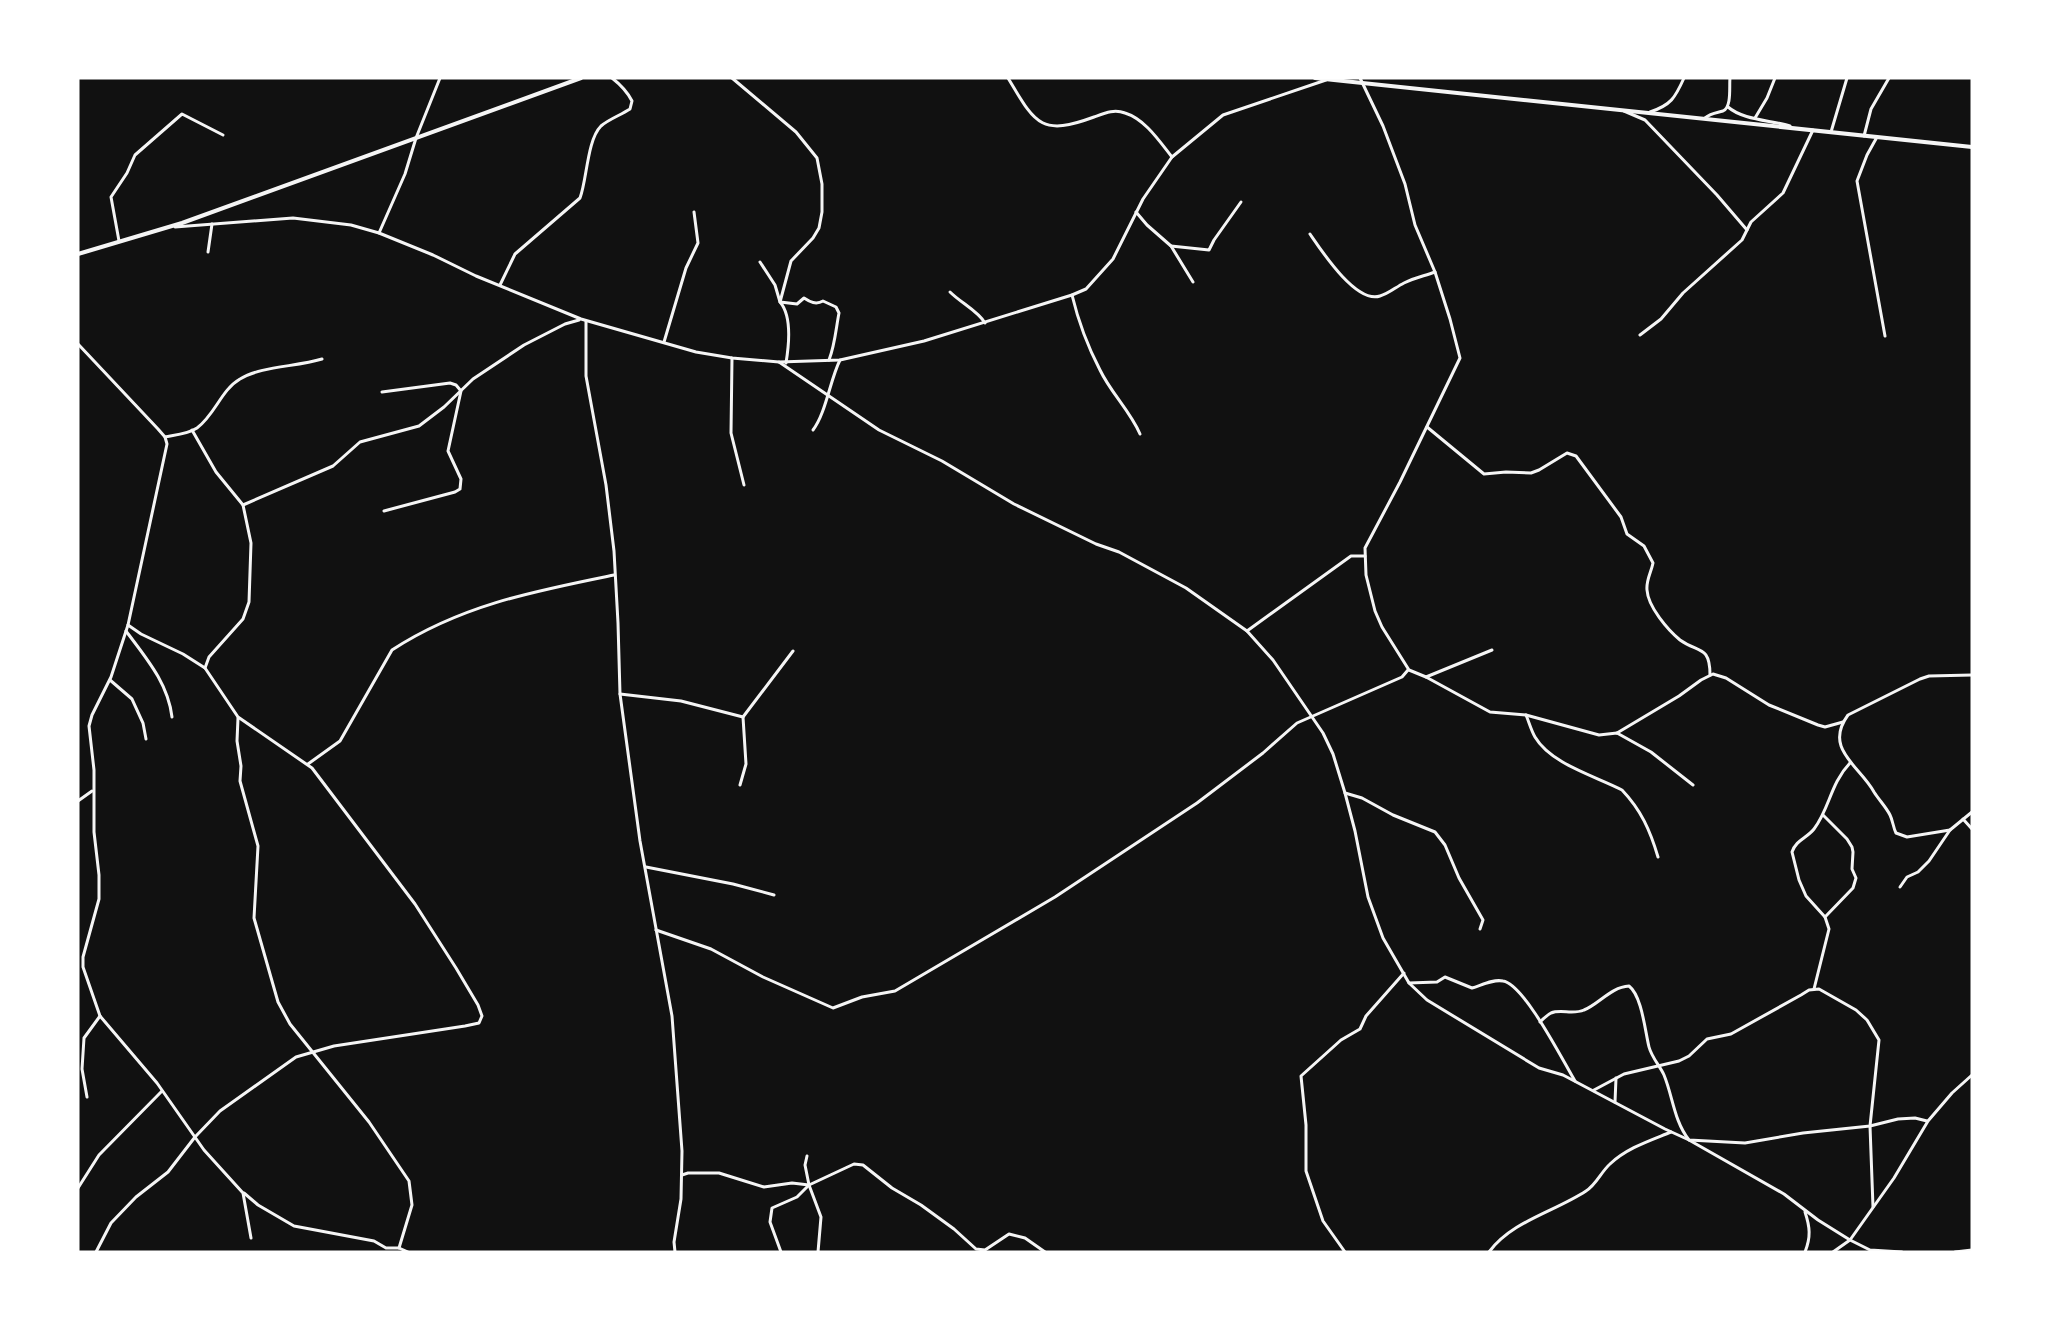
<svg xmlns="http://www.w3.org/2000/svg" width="2050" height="1330" font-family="Signika,sans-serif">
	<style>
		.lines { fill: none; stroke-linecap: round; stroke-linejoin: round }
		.minor { stroke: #f5f5f5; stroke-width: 3 }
		.secondary { stroke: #f5f5f5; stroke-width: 4 }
	</style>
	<rect width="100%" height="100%" fill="#111"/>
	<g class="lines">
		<g class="minor">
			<path d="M732,78l64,54 21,26 5,26v28l-3,16 -6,10 -22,23 -11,41c12,14 9,43 6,61"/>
			<path d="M1008,78c27,45 32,59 86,39 11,-4 20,-8 31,-4 20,6 35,29 47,44"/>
			<polyline points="1360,78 1383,126 1405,184 1415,225 1435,272 1450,319 1460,358 1400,482 1365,548 1366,575 1375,611 1382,627 1409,670 1426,677 1490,712 1526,715 1599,735 1617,733 1651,752 1693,785"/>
			<path d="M1728,107c15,13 42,13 62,19"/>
			<polyline points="1624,111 1645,120 1717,195 1747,230"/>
			<path d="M1650,112c21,-7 25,-14 34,-34"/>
			<path d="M1705,118c6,-5 11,-5 18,-7 9,-4 6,-25 7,-33"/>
			<polyline points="1755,118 1767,98 1775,78"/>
			<polyline points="1831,132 1847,78"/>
			<polyline points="1864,136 1871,109 1889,78"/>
			<polyline points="1877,137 1867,155 1857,181 1885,336"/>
			<polyline points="1136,212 1147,225 1171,246 1193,282"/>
			<polyline points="175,227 293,218 351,225 379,233 433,255 476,276 581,319 696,352 732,358 779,362 840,360 924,341 1072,295 1086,289 1113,259 1143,199 1172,157 1223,115 1326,80"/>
			<polyline points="379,233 405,174 416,138 440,78"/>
			<path d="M1310,234c11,16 46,70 70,62 8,-2 16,-9 24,-13 10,-5 20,-7 31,-11"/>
			<polyline points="119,241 111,197 127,173 135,155 182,114 223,135"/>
			<polyline points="1171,246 1209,250 1214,240 1241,202"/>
			<polyline points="208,252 212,224"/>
			<path d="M760,262l15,23 5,17 17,2 7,-6c6,4 12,7 19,3l13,6 3,6c-3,15 -4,32 -10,47"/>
			<path d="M500,285l15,-31 65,-56c7,-18 7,-58 21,-72 8,-7 20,-11 29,-17l2,-8c-5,-10 -11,-16 -20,-23"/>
			<path d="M950,292c11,11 28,19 35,31"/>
			<path d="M1072,295c6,25 16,52 28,75 11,23 30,41 40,64"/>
			<polyline points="586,321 586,376 606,485 614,551 618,623 620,694 640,841 672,1016 682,1151 681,1199 674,1242 675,1252"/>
			<polyline points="1640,335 1661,319 1683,293 1742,240 1751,222 1783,193 1813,130"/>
			<polyline points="664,342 686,268 698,243 694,212"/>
			<polyline points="78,344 158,429 165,437 167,444 128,625 111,677 92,715 89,726 94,770 94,832 99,875 99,899 83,957 83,967 100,1016 157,1083 204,1150 243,1193 251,1238"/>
			<polyline points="732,358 731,433 744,485"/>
			<polyline points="779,362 879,430 942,461 1014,504 1096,544 1119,552 1186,588 1247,631 1273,660 1323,733 1333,754 1345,793 1355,831 1368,897 1383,938 1409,983 1427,1000 1539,1068 1563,1075 1665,1129 1689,1140 1784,1194 1818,1220 1850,1240 1894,1178 1928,1121 1952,1093 1972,1075"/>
			<polyline points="382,392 450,383 456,385 461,391 448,451 461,479 460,489 455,492 384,511"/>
			<path d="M1427,427l57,47 22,-2 25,1 8,-3 28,-17 9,3 45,61 6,17 17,12 9,17c-2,10 -7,17 -6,27 1,17 21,40 33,50 18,13 30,5 30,35"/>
			<polyline points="192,430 216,472 243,505 251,543 249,602 243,619 209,657 205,668"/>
			<path d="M813,430c13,-17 17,-50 27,-70"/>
			<path d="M165,437c10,-2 23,-3 32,-9 18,-13 24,-38 43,-49 21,-13 56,-12 82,-20"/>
			<polyline points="243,505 333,466 360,442 419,426 444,407 473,379 524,345 565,324 579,320"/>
			<path d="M126,631c20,27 42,52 46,86"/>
			<polyline points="1247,631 1351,556 1365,556"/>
			<polyline points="1426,677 1492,650"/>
			<polyline points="110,680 132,699 143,723 146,739"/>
			<polyline points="620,694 681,701 743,717 793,651"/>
			<path d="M1526,715c3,7 5,15 9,22 16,27 60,39 87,53 19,20 28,40 36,67"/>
			<polyline points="238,718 237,741 241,766 240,781 258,846 254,918 278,1002 290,1024 369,1122 409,1181 412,1205 399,1248"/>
			<polyline points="1617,733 1679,696 1701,680 1713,674 1726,678 1769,705 1818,725 1825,727 1843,722"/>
			<path d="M308,764l32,-23 52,-91c69,-45 143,-59 222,-75"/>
			<polyline points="740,785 746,764 743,717"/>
			<polyline points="1345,793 1362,798 1393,815 1435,832 1445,845 1459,878 1483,920 1480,929"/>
			<polyline points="78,801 92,791"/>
			<polyline points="1823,815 1847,839 1852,847 1853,852 1852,869 1856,878 1853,888 1825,917"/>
			<polyline points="1963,819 1972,829"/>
			<path d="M1950,830l-43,7 -11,-4c-3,-6 -3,-12 -6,-18 -4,-8 -11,-15 -16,-23 -14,-26 -51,-43 -26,-77l72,-36 9,-3 43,-1"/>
			<polyline points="646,867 733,884 774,895"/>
			<polyline points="1900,887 1907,877 1918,872 1929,861 1950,830 1972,812"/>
			<polyline points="656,930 711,949 763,977 833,1008 862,997 895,991 1055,897 1197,803 1263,753 1297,723 1402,677 1408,670"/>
			<path d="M1409,983l28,-1 8,-5 27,11c10,-3 21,-9 31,-7 21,3 60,80 72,100"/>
			<path d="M1814,989l15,-60 -4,-12 -19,-21 -7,-16 -7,-28c4,-12 15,-14 22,-23 16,-21 16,-45 36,-66"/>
			<path d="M1540,1022c3,-3 7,-7 11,-9 10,-4 22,2 33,-3 15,-6 27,-23 45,-24 13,10 16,45 20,61 3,11 11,19 15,28 9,22 10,46 25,65l56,3 58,-10 67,-7 28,-7 17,-1 12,3"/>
			<polyline points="1594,1090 1624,1074 1679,1061 1689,1056 1707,1039 1731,1034 1801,995 1809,990 1819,989 1856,1010 1867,1020 1879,1040 1870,1126 1873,1207"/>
			<polyline points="87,1097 82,1069 84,1038 100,1016"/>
			<polyline points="1615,1102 1616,1078"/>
			<polyline points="682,1175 688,1173 719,1173 764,1187 792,1183 809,1185 854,1164 863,1165 892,1188 921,1205 954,1229 976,1249 985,1250 1009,1234 1025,1238 1045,1252"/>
			<polyline points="809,1185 821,1217 818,1252"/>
			<polyline points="78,1188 99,1155 162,1091"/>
			<polyline points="244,1193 258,1205 294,1226 374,1241 386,1248 399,1248 408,1252"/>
			<path d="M1805,1212c5,15 6,25 0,40"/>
			<polyline points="96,1252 111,1223 136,1197 168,1172 195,1137 220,1111 296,1057 334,1046 465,1026 479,1023 482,1016 478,1005 456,968 415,904 312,768 238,717 205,668 183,654 141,634 128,625"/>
			<polyline points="781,1252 770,1222 772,1208 797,1197 809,1185 805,1165 807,1156"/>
			<polyline points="1345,1252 1323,1221 1306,1171 1306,1125 1301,1076 1341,1040 1360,1029 1366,1016 1404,973"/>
			<path d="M1489,1252c23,-31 65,-40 97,-61 10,-6 15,-19 24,-27 17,-16 39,-23 61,-32"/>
			<polyline points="1833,1252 1850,1240 1870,1250 1902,1252"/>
			<polyline points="1955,1252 1972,1250"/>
		</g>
		<g class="secondary">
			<polyline points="1315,78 1972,147"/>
			<polyline points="78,254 182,223 581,78"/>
		</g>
	</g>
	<rect width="2050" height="1330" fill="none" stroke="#ffffff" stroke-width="159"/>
</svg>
